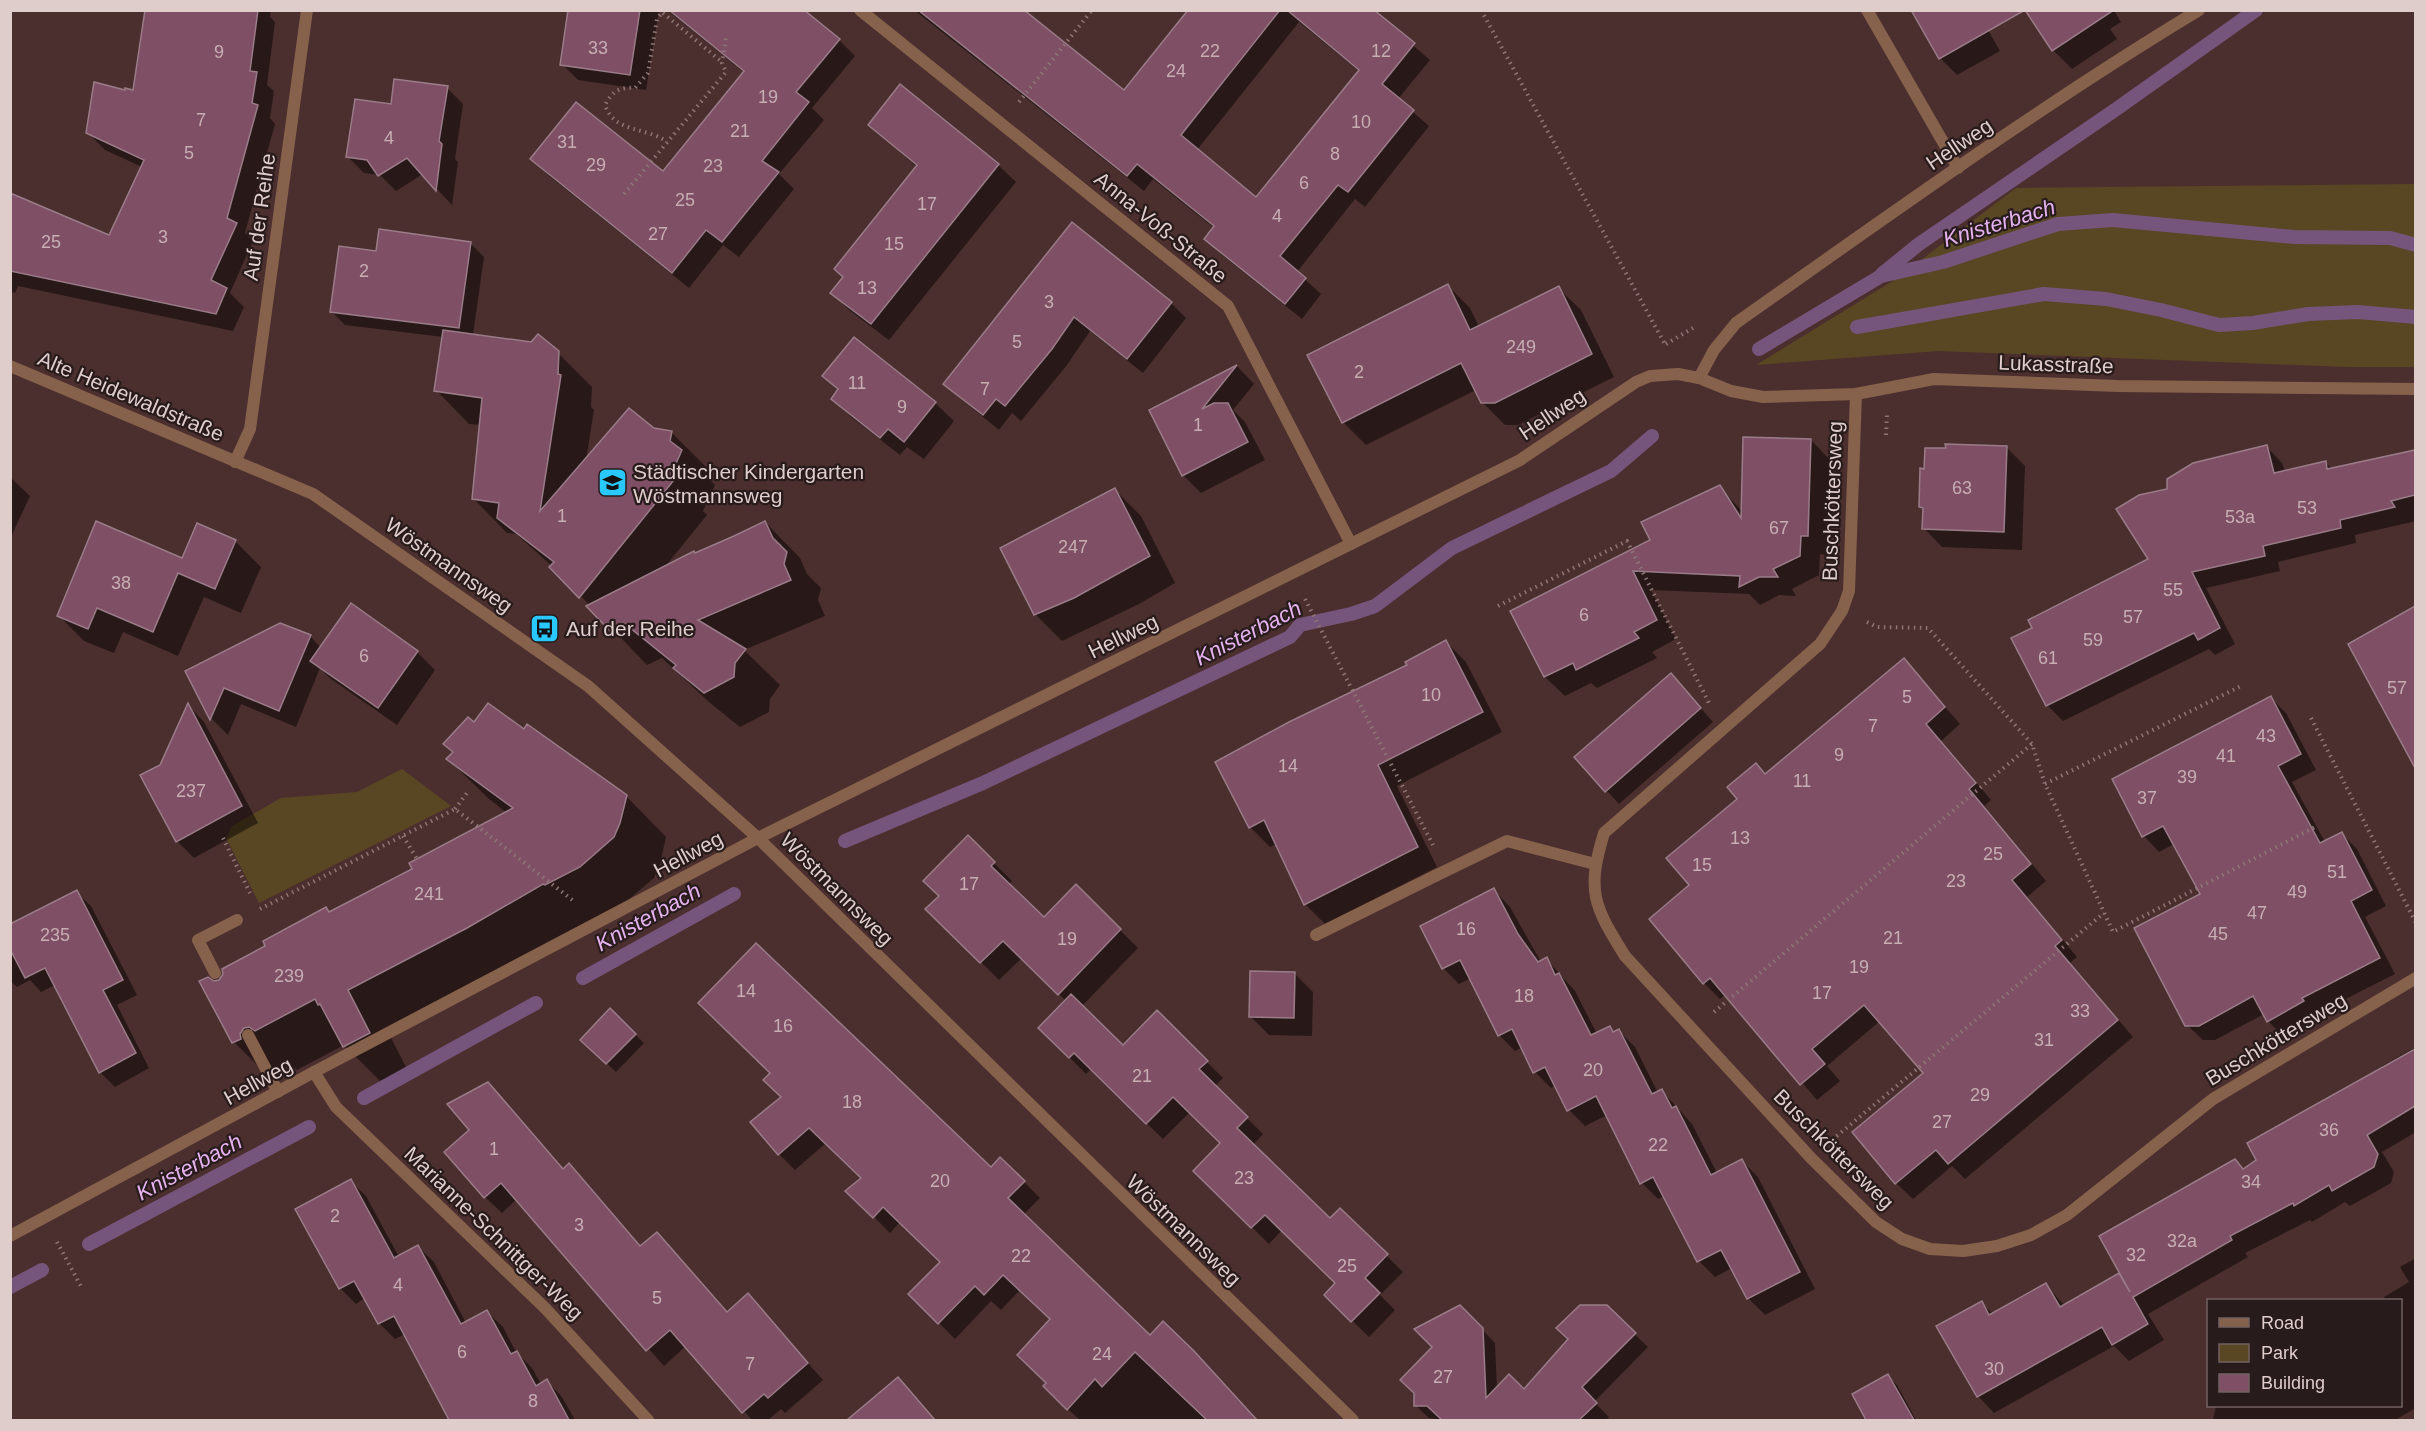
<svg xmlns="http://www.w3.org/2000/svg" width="2426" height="1431" font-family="Helvetica,sans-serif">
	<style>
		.green { fill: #594723 }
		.shadow { fill: #0007; fill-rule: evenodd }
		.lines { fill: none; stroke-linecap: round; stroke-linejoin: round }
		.stream { stroke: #75557c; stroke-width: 14 }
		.building { fill: #7f4f66; stroke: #9a7c89; stroke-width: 1.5 }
		.path { stroke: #8d7675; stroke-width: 4; stroke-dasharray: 1.5 4.5; stroke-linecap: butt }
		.service { stroke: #86614b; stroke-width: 12 }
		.minor { stroke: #86614b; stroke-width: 12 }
		.labels { text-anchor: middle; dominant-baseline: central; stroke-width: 4.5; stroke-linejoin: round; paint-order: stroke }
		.number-label { font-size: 18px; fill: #c7aeb2 }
		.street-label { font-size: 21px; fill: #dfcdcc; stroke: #281b1b }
		.poi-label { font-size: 21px; fill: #dfcdcc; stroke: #281b1b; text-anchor: start }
		.water-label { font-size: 22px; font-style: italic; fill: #e5b2f0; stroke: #281b1b }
	</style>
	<rect width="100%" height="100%" fill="#4b2f2e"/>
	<g class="green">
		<polygon points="2415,184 2415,367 2347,367 1938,351 1756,365 1896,279 2016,188"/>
		<polygon points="402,769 451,806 259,903 226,838 232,826 281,798 357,792"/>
	</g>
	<g class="shadow">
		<polygon points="146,10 271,10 270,17 275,22 267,85 274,91 270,118 275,124 245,233 253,241 230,293 244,307 233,331 18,286 15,293 10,291 10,194 110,237 142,167 105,150 87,132 126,92 135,92"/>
		<polygon points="570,10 659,10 646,90 578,80 562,64"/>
		<polygon points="667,10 801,10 839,40 855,56 812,108 824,120 779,174 794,189 739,257 723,245 689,288 548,175 532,159 663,173 745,73"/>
		<path d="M914,10h114l-2,4 99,78 66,-82h186l5,9 48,41 -32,39 31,27 -64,81 -10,-8 -58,73 24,22 -19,25 -80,-64 -16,-16 8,-11 -61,-49 -9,12zM1299,22l61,50 -103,127 -60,-49z"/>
		<polygon points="1977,10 2000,51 1957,75 1940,58"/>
		<polygon points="2027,10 2114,10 2121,22 2110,29 2117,39 2072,69 2053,50"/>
		<polygon points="900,86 998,165 1016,182 889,340 849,310 832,293 917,167 870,125"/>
		<polygon points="447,88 463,104 455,159 458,162 452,205 423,174 396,191 380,175 364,173 348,157 392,106"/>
		<polygon points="1072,224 1171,303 1186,318 1143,373 1090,331 1067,365 1021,421 1012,413 999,430 961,399 945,384"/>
		<polygon points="471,244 484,257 473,335 558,353 592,387 591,407 594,410 586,460 653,430 671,432 705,466 704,474 715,485 703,511 707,515 664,568 765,522 800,558 807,574 821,588 818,600 825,616 744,650 780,685 770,699 769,712 740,727 710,703 662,658 647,665 552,566 516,534 507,533 474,499 481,425 469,424 436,390 443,337 345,325 332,312 378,253"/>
		<polygon points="1447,285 1470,308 1479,327 1558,288 1581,310 1614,377 1518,425 1505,425 1482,402 1476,390 1366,445 1343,422"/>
		<polygon points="1237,366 1254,384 1233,410 1245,422 1265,460 1201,493 1183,475 1151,410"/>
		<polygon points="824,376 935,403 954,421 924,459 907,447 900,455 851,417 833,399 839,391"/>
		<polygon points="1811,440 1830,460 1827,555 1820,554 1819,575 1792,589 1796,596 1779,595 1760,605 1749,594 1651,590 1676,639 1652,652 1657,658 1597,688 1591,683 1565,696 1545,677 1512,612 1652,541 1719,487 1743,512"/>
		<polygon points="2006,447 2025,466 2022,550 1942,547 1924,528 1924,511 1920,507"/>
		<polygon points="2267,447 2282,463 2285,472 2325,462 2332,469 2413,452 2416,454 2416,521 2355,535 2356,543 2278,562 2280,571 2206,588 2235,644 2215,655 2209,649 2063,721 2047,705 2034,629 2150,560 2168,490"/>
		<polygon points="10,477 30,496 10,539"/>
		<polygon points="1115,490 1141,516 1175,583 1139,604 1062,641 1035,614 1002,548"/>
		<polygon points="235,541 261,567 241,613 204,597 178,656 123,632 114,653 84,641 58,615 183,560"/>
		<polygon points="2416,608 2416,763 2350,645"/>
		<polygon points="310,636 321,648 417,652 435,670 397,725 331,679 320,668 296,727 241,704 228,735 212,719 187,672"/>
		<polygon points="1446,642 1466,662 1502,732 1397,786 1437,867 1325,924 1305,904 1277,844 1270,847 1250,827 1409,665"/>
		<polygon points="1904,660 1960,724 1941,741 1991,800 1984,806 2046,881 2027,897 2077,957 2070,963 2133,1037 1965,1179 1952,1166 1913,1199 1896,1183 1925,1073 1880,1021 1827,1066 1840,1081 1817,1100 1726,994 1720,999 1704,983 1691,886 1756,765 1766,775"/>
		<polygon points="1683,688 1713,722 1619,804 1576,757"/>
		<polygon points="2271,698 2286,713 2316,770 2292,782 2325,842 2342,834 2357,849 2386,906 2365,917 2395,974 2316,1014 2318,1017 2284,1037 2268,1021 2264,1014 2215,1040 2203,1040 2187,1025 2203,895 2174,844 2159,852 2144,836 2114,780"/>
		<polygon points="188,705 204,722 258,823 194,858 177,841 161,766"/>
		<polygon points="474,724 524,731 626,796 666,837 660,864 654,878 621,906 387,1030 409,1073 385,1086 344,1045 297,1070 294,1067 285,1067 280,1072 280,1079 274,1082 234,1042 214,983 220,981 330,913 414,870 507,813 489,799 448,759 454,753 445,744"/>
		<polygon points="968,837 1012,881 1008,885 1044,919 1076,886 1138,948 1082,1006 1123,1047 1157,1012 1223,1078 1215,1086 1263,1134 1253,1145 1330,1220 1340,1210 1403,1272 1380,1295 1395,1310 1369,1337 1326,1295 1337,1284 1282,1230 1269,1244 1195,1171 1222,1143 1190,1112 1163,1139 1091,1069 1086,1074 1057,1045 1066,1001 1022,958 999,980 928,909 941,896"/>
		<polygon points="1494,890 1510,907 1541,962 1546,959 1575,991 1597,1034 1609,1028 1615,1033 1619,1031 1635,1047 1658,1093 1662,1091 1692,1124 1717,1173 1742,1161 1758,1177 1815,1289 1765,1315 1748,1298 1732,1268 1715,1277 1699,1261 1664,1196 1658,1199 1642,1183 1607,1115 1585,1126 1569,1110 1556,1085 1551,1088 1535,1072 1523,1047 1515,1051 1499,1035 1471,978 1459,984 1443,968"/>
		<polygon points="76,892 91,906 137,995 117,1005 149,1068 115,1087 100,1072 55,985 41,992 30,980 17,987 10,981 10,926"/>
		<polygon points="1294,973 1313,992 1312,1036 1269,1035 1250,1016"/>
		<polygon points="610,1010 644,1043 616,1072 582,1040"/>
		<polygon points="2416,1047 2416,1132 2382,1152 2394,1172 2391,1183 2350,1206 2345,1202 2312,1222 2310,1220 2245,1253 2248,1257 2148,1314 2164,1340 2129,1361 2114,1346 1994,1413 1978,1396 1981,1303 1993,1314 2046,1285 2065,1306 2119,1275 2124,1280 2244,1170 2384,1068 2382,1066"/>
		<polygon points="782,1097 991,1169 1024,1182 1040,1198 1023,1215 1150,1337 1210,1369 1257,1420 1080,1420 1060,1402 1048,1383 1052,1320 1020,1290 1001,1310 991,1301 955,1339 910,1294 942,1262 900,1222 890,1233 848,1191 863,1179 826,1143 795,1170 779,1154"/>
		<polygon points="504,1100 564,1170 569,1165 585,1181 641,1247 728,1313 748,1295 823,1380 785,1413 781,1409 768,1420 752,1420 686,1346 664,1366 517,1199 502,1213 485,1197"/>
		<polygon points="350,1181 366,1196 399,1257 418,1247 434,1262 466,1323 487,1312 503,1327 516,1352 532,1368 541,1384 547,1381 562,1397 575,1420 452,1420 405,1334 395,1339 379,1323 365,1298 356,1304 340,1288"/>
		<polygon points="2416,1258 2416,1408 2395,1420 2213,1420 2216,1406 2400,1406 2400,1300 2385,1300 2384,1297 2409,1282 2400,1267"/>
		<polygon points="1460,1307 1495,1343 1497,1388 1524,1391 1606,1307 1648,1347 1594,1402 1609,1417 1606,1420 1444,1420 1429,1418 1415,1405 1434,1347"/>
		<polygon points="1888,1376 1897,1385 1916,1420 1868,1420 1854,1395"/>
		<polygon points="898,1379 935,1420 849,1420"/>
	</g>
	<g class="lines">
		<g class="stream">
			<polyline points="1882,274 1919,244 2115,110 2256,10"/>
			<polyline points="1857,327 2044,294 2106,299 2161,310 2219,325 2253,323 2308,314 2358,312 2416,317"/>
			<polyline points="1759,349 1881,276 1943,262 2058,224 2113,220 2294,237 2390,238 2416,245"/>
			<polyline points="845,841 983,783 1290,637 1300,625 1351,614 1375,606 1452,548 1611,471 1652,436"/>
			<polyline points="583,978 734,894"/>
			<polyline points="364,1098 536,1003"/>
			<polyline points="89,1244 309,1127"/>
			<polyline points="10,1287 42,1270"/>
		</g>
	</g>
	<g class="building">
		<polygon points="145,10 258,10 250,71 257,72 252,103 258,105 227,218 237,223 211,280 227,288 216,314 10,271 10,193 109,235 144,160 86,133 94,82 125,90 125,88 133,90"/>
		<polygon points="568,10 640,10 630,75 560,65"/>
		<polygon points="669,10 804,10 840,39 796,92 809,102 762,161 779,172 722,242 706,230 672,273 530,159 576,102 663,171 744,71"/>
		<polygon points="918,10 1024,10 1124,90 1188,10 1280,10 1181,135 1256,197 1359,70 1287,10 1374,10 1415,43 1382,84 1414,110 1348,192 1338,185 1280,256 1306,278 1285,304 1204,239 1214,226 1137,164 1127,176"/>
		<polygon points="1911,10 2025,10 1939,59"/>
		<polygon points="2025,10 2114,10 2052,51"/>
		<polygon points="394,79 448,86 439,141 442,144 436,191 407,158 378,176 367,160 346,157 355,99 391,104"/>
		<polygon points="900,84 999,164 871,324 830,293 843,277 834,269 917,165 868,125"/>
		<polygon points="1072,222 1172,302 1127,359 1074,317 1052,349 1005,406 996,399 983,415 943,384"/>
		<polygon points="379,229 471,242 459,328 330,312 339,246 376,251"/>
		<polygon points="1448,284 1470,330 1559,286 1592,354 1495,403 1481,403 1461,363 1342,423 1307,355"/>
		<polygon points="443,330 531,342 538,334 559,351 558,374 561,375 540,511 629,408 654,428 672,431 670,441 682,450 670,477 674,480 579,598 549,567 554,562 497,518 499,503 472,499 482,398 434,391"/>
		<polygon points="854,337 936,402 904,442 888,429 880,438 831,399 838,389 822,376"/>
		<polygon points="1237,365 1202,409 1214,403 1228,403 1248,442 1182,476 1149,410"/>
		<polygon points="1743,437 1811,439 1808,536 1801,536 1800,556 1773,569 1778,577 1759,577 1739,587 1740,576 1633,571 1657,620 1634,632 1639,638 1576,670 1573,663 1544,677 1510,611 1650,540 1641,522 1720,485 1741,518"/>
		<polygon points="1945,444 2007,446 2004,532 1922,529 1923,508 1919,507 1920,468 1924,469 1925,448 1946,448"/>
		<polygon points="2267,445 2274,473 2326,461 2327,469 2415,450 2415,495 2391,501 2395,507 2340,520 2341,528 2263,546 2265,556 2192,572 2220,628 2198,640 2194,633 2046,706 2011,638 2032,628 2028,620 2148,559 2116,509 2139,495 2167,489 2167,479 2193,463"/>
		<polygon points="1115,488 1150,556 1074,598 1034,615 1000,548"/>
		<polygon points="96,521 182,558 197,523 236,540 215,589 178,573 153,632 97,608 88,629 57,616"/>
		<polygon points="765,521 773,538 787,552 784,564 791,580 698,620 746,649 735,663 734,677 704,693 673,668 676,665 625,624 610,631 586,606 694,551 695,553 734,536"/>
		<polygon points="351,603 418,651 378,708 310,661"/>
		<polygon points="2415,606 2415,768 2348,644"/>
		<polygon points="280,623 311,635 279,711 224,688 210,720 185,671"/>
		<polygon points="1446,640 1483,712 1378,765 1418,847 1304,905 1264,820 1249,828 1215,762 1289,722 1407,665 1405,662"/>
		<polygon points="1904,658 1945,707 1926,724 1976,783 1969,789 2031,864 2012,880 2062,940 2055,946 2118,1020 1948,1164 1936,1150 1895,1184 1852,1132 1923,1073 1864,1005 1812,1049 1825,1064 1800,1085 1710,978 1703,984 1649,919 1689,885 1666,858 1737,799 1727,787 1756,763 1765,774"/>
		<polygon points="1671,673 1701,708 1605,792 1574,757"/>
		<polygon points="2271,696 2301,754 2278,766 2320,843 2342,832 2372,890 2351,901 2380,958 2302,998 2304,1001 2267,1022 2253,996 2199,1026 2185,1026 2134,928 2200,894 2163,826 2142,837 2112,779"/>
		<polygon points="188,703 242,806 176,842 140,775 160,765"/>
		<polygon points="488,703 524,729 527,724 627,795 620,823 614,837 580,867 545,885 543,884 467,928 348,990 370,1033 343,1047 320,1004 318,1005 315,999 255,1031 249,1027 244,1028 240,1034 241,1039 232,1043 199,981 208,977 214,981 219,980 223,974 222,969 265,946 263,941 326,907 329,912 412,869 409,863 513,808 446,759 453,752 443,744 468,717 474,722"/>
		<polygon points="968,835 995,862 991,866 1044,917 1076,884 1121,929 1058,995 1003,941 980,963 925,909 939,896 923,881"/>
		<polygon points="1494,888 1518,934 1538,962 1547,957 1555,975 1559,973 1591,1035 1610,1026 1613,1032 1619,1029 1652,1094 1662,1089 1672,1108 1676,1106 1711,1175 1742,1159 1800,1272 1747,1299 1721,1250 1697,1262 1653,1177 1640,1184 1596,1096 1567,1111 1545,1067 1533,1073 1512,1029 1498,1036 1460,960 1442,969 1420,926"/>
		<polygon points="77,890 123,980 103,990 136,1053 99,1073 45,968 25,978 10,949 10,924"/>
		<polygon points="756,943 991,1167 1000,1157 1025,1181 1008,1198 1150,1335 1163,1321 1194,1351 1257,1420 1207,1420 1135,1352 1102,1387 1095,1379 1067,1410 1043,1386 1046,1383 1017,1355 1050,1319 1003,1275 984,1295 975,1286 938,1324 908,1294 940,1262 883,1207 873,1218 845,1191 861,1178 809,1128 778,1155 750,1122 781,1097 763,1080 770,1073 698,1003"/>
		<polygon points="1250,971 1295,972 1294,1018 1249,1017"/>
		<polygon points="1071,994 1123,1045 1157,1010 1208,1061 1199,1069 1248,1117 1237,1128 1330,1218 1340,1208 1388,1254 1365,1278 1380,1293 1351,1322 1324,1295 1335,1283 1265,1215 1251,1228 1193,1171 1220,1143 1173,1097 1146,1124 1074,1053 1069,1058 1038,1028"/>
		<polygon points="610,1008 636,1034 606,1064 580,1040"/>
		<polygon points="2415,1049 2415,1106 2367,1135 2378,1154 2374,1167 2332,1191 2329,1185 2294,1206 2293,1203 2230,1236 2232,1240 2133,1297 2148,1324 2112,1345 2102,1327 1977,1397 1936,1326 1982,1301 1989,1315 2046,1283 2060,1307 2119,1273 2130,1292 2099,1236 2235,1159 2243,1169 2256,1160 2247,1143"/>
		<polygon points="488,1082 563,1169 569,1163 640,1246 657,1232 727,1312 748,1293 808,1363 768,1398 764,1394 742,1413 670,1330 646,1351 501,1183 484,1198 444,1152 469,1130 447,1104"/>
		<polygon points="351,1179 394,1258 418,1245 461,1324 487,1310 511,1354 517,1351 536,1386 547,1379 569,1420 449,1420 394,1316 378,1324 354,1281 339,1289 295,1209"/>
		<polygon points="1460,1305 1483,1328 1486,1398 1509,1374 1524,1389 1568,1339 1556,1328 1580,1305 1607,1305 1636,1333 1582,1387 1597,1403 1579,1420 1442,1420 1427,1406 1414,1406 1414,1393 1400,1380 1432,1347 1414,1329"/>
		<polygon points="1888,1374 1914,1420 1866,1420 1852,1394"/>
		<polygon points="898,1377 935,1420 847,1420"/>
	</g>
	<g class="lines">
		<g class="path">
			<path d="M664,10l-7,9 -9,54 -13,15c-16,-1 -22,3 -30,17 10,29 41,21 62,37"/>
			<polyline points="1481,10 1666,346"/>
			<polyline points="663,13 722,62"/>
			<polyline points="1019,102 1092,10"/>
			<polyline points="624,194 726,72 722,63 726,38"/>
			<polyline points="1666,344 1693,328"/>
			<polyline points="1886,435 1887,415"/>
			<polyline points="1305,599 1433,845"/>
			<polyline points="1498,606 1627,541 1709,703"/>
			<polyline points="1867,622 1877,627 1928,628 2032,744 2045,784 2113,932 2315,827"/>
			<polyline points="2311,718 2416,923"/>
			<polyline points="2045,784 2241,686"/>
			<polyline points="455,809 467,793"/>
			<polyline points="403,836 417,859"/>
			<polyline points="223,838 250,893"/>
			<polyline points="260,909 455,809 575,902"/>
			<polyline points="1714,1012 2032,744"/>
			<polyline points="1832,1140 2104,913"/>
			<polyline points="57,1242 82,1288"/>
		</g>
		<g class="service">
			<polyline points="1867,10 1958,168"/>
			<polyline points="1316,935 1435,876"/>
			<polyline points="215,973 198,940 237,920"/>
			<polyline points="248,1035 278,1092"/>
		</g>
		<g class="minor">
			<polyline points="860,10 1228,306 1351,544"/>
			<polyline points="10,366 313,494 588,686 758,838 1353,1420"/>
			<path d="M1699,378l15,-28 22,-27c152,-107 304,-217 463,-313"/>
			<path d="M1856,394l-7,197 -7,20 -22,33 -216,189c-18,59 -10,73 21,123l186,202 65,64 26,17 28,10 33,2 34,-5 34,-11 36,-20 146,-116 203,-121"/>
			<polyline points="235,462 250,429 307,10"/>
			<polyline points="1435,876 1507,841 1595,864"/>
			<polyline points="314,1072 336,1107 545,1308 648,1420"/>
			<polyline points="10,1236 314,1072 758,838 1520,460 1636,382 1650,376 1678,374 1699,378 1731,391 1763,397 1856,394 1934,379 2117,386 2416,389"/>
		</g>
	</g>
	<defs>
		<symbol id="school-square" viewBox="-11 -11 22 22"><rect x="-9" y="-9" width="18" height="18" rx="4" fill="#29c8ff" stroke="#281b1b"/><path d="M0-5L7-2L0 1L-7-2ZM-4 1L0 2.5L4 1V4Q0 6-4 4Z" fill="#111"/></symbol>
		<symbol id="bus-square" viewBox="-11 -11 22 22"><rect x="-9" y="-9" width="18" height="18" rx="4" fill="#29c8ff" stroke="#281b1b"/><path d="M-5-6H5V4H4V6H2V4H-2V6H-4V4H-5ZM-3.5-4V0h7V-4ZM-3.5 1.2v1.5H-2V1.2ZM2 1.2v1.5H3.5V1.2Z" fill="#111"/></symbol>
	</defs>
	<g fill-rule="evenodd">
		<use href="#school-square" x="596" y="466" width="33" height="33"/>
		<use href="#bus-square" x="528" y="612" width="33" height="33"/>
	</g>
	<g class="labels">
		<g class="number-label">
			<text x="598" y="48">33</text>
			<text x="1210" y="51">22</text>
			<text x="1381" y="51">12</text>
			<text x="219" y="52">9</text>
			<text x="1176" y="71">24</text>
			<text x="768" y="97">19</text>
			<text x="201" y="120">7</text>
			<text x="1361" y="122">10</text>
			<text x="740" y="131">21</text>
			<text x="389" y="138">4</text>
			<text x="567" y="142">31</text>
			<text x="189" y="153">5</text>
			<text x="1335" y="154">8</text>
			<text x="596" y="165">29</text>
			<text x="713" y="166">23</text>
			<text x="1304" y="183">6</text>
			<text x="685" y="200">25</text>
			<text x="927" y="204">17</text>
			<text x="1277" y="216">4</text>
			<text x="658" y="234">27</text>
			<text x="163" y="237">3</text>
			<text x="51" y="242">25</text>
			<text x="894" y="244">15</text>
			<text x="364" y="271">2</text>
			<text x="867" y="288">13</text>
			<text x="1049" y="302">3</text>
			<text x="1017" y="342">5</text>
			<text x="1521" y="347">249</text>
			<text x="1359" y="372">2</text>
			<text x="857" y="383">11</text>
			<text x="985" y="389">7</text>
			<text x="902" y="407">9</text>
			<text x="1198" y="425">1</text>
			<text x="1962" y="488">63</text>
			<text x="2307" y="508">53</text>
			<text x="562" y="516">1</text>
			<text x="2240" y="517">53a</text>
			<text x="1779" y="528">67</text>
			<text x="1073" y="547">247</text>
			<text x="121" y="583">38</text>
			<text x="2173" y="590">55</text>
			<text x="1584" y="615">6</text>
			<text x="2133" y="617">57</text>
			<text x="2093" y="640">59</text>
			<text x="364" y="656">6</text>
			<text x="2048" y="658">61</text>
			<text x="2397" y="688">57</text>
			<text x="1431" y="695">10</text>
			<text x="1907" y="697">5</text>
			<text x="1873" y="726">7</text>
			<text x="2266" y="736">43</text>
			<text x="1839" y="755">9</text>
			<text x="2226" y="756">41</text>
			<text x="1288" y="766">14</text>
			<text x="2187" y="777">39</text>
			<text x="1802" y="781">11</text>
			<text x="191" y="791">237</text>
			<text x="2147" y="798">37</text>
			<text x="1740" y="838">13</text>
			<text x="1993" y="854">25</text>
			<text x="1702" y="865">15</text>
			<text x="2337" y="872">51</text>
			<text x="1956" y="881">23</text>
			<text x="969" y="884">17</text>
			<text x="2297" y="892">49</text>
			<text x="429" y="894">241</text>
			<text x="2257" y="913">47</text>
			<text x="1466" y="929">16</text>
			<text x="2218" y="934">45</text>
			<text x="55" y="935">235</text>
			<text x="1893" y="938">21</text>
			<text x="1067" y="939">19</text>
			<text x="1859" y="967">19</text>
			<text x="289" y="976">239</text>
			<text x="746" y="991">14</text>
			<text x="1822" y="993">17</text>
			<text x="1524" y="996">18</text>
			<text x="2080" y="1011">33</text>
			<text x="783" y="1026">16</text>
			<text x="2044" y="1040">31</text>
			<text x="1593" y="1070">20</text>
			<text x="1142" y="1076">21</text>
			<text x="1980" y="1095">29</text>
			<text x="852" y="1102">18</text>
			<text x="1942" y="1122">27</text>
			<text x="2329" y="1130">36</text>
			<text x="1658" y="1145">22</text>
			<text x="494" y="1149">1</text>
			<text x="1244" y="1178">23</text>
			<text x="940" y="1181">20</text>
			<text x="2251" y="1182">34</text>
			<text x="335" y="1216">2</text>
			<text x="579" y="1225">3</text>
			<text x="2182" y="1241">32a</text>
			<text x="2136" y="1255">32</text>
			<text x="1021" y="1256">22</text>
			<text x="1347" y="1266">25</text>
			<text x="398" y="1285">4</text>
			<text x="657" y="1298">5</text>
			<text x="462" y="1352">6</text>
			<text x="1102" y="1354">24</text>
			<text x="750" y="1364">7</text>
			<text x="1994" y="1369">30</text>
			<text x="1443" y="1377">27</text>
			<text x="533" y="1401">8</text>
		</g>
		<g class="street-label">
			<text transform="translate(1959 144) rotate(-34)">Hellweg</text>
			<text transform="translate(259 217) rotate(-82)">Auf der Reihe</text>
			<text transform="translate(1161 227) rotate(39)">Anna-Voß-Straße</text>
			<text transform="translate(2056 364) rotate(2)">Lukasstraße</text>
			<text transform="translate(131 396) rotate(23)">Alte Heidewaldstraße</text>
			<text transform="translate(1552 414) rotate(-34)">Hellweg</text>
			<text transform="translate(1832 501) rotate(-88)">Buschköttersweg</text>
			<text transform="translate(449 565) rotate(35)">Wöstmannsweg</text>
			<text transform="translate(1123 636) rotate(-26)">Hellweg</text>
			<text transform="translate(688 854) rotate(-28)">Hellweg</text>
			<text transform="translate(837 889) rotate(45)">Wöstmannsweg</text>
			<text transform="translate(2276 1039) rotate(-31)">Buschköttersweg</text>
			<text transform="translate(258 1081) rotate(-29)">Hellweg</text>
			<text transform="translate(1834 1149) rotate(45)">Buschköttersweg</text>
			<text transform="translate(1184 1230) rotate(44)">Wöstmannsweg</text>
			<text transform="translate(494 1233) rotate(44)">Marianne-Schnittger-Weg</text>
		</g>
		<g class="poi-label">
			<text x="633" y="471">Städtischer Kindergarten<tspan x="633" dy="24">Wöstmannsweg</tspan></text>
			<text x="566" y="628">Auf der Reihe</text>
		</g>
		<g class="water-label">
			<text transform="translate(1999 223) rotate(-17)">Knisterbach</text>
			<text transform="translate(1248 633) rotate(-27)">Knisterbach</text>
			<text transform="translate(648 917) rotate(-29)">Knisterbach</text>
			<text transform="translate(189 1167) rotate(-28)">Knisterbach</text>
		</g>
	</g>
	<rect width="2426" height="1431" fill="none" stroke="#dfcdcc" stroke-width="24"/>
	<rect x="2207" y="1299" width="195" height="108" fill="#281b1b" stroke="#716262" stroke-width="1.5"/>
	<rect x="2219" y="1318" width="30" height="9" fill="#86614b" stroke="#716262" stroke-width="1.5"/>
	<text x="2261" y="1329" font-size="18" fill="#dfcdcc">Road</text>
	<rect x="2219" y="1344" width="30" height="18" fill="#594723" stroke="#716262" stroke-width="1.5"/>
	<text x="2261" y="1359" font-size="18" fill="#dfcdcc">Park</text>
	<rect x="2219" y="1374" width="30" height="18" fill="#7f4f66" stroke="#716262" stroke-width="1.5"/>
	<text x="2261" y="1389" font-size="18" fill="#dfcdcc">Building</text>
</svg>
